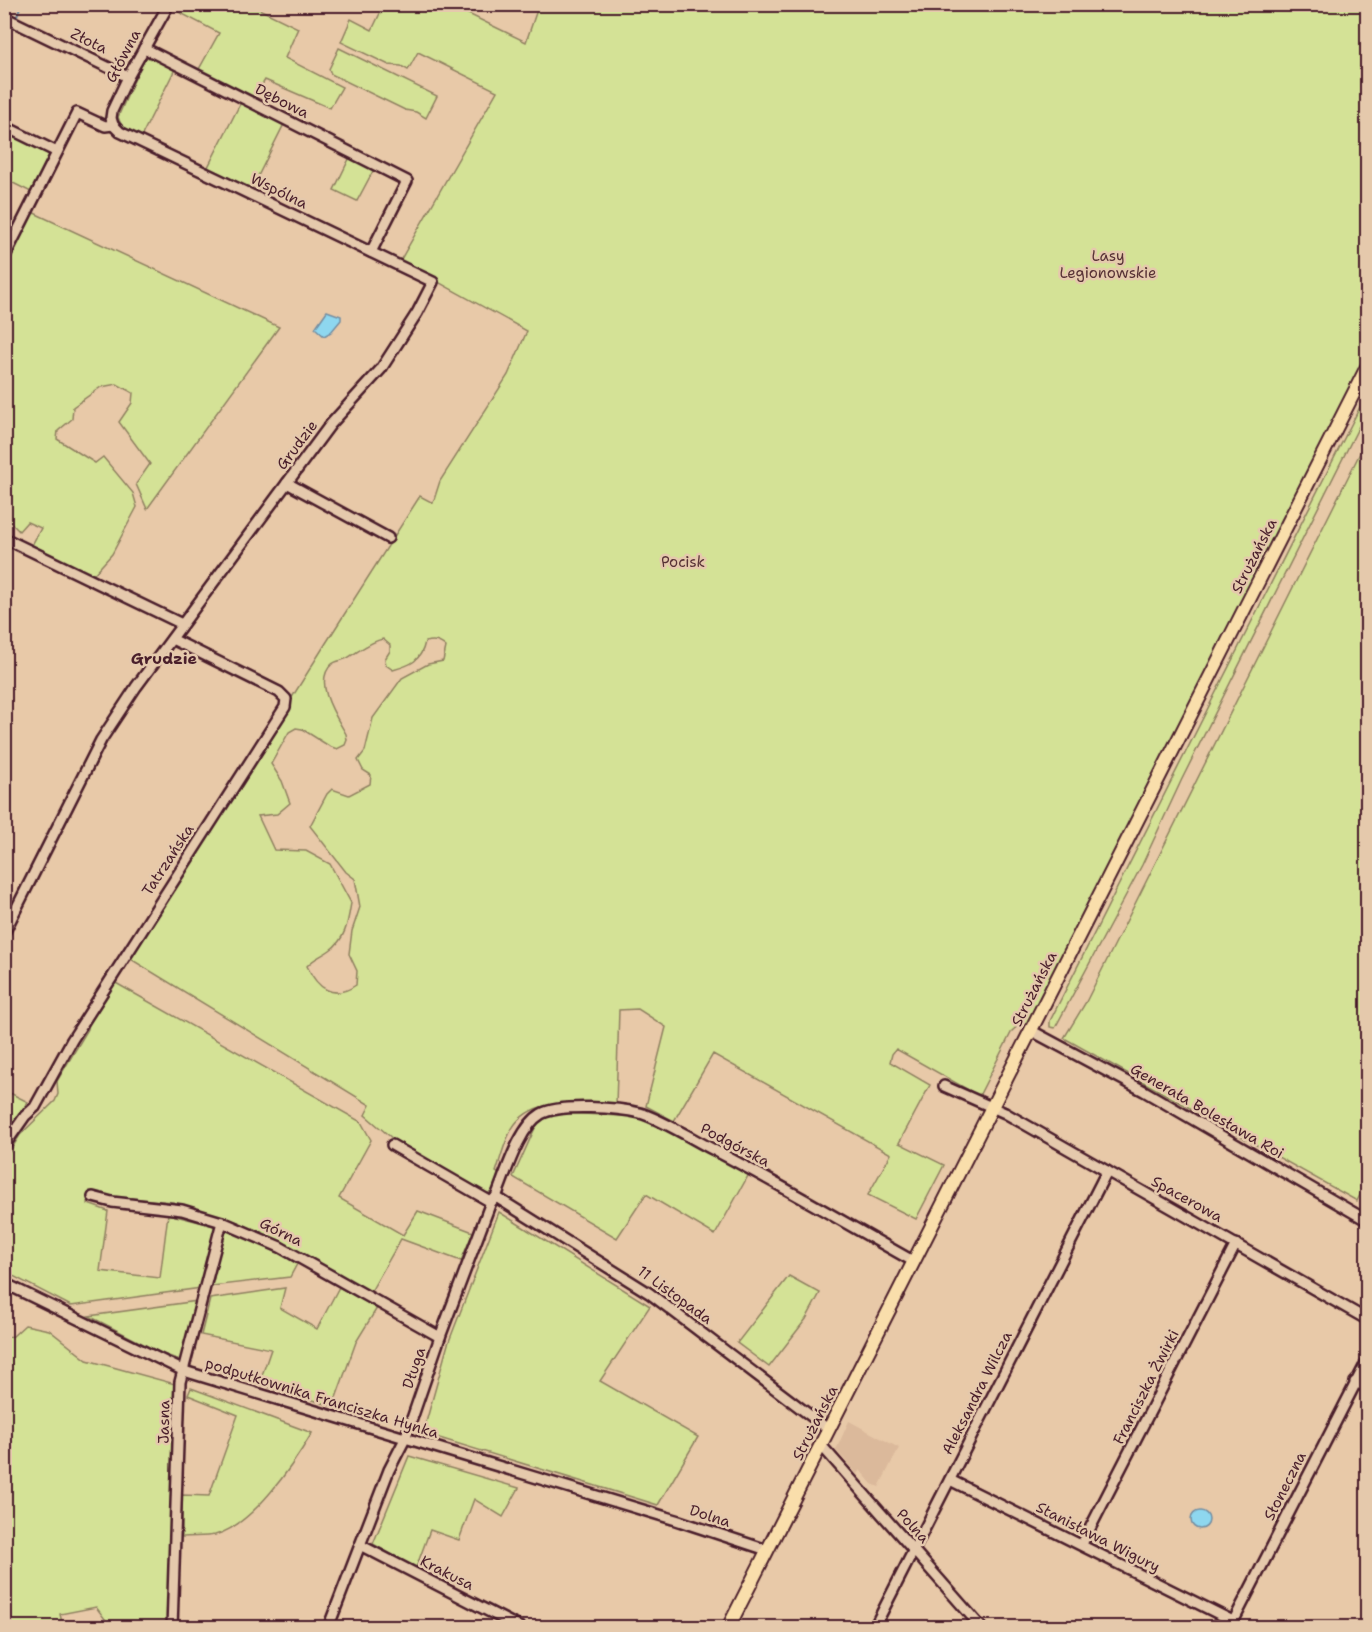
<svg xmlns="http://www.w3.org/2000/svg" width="1372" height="1632" font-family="'Shantell Sans',sans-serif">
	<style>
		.built { fill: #dbb99b }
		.green { fill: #d4e296; stroke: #8f8060; stroke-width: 1.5; fill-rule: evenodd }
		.water { fill: #8ed7ef; stroke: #738da1; stroke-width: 1.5 }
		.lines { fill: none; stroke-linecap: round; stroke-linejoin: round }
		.stream { stroke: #738da1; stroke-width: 2 }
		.minor-casing { stroke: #4a1f2b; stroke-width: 14 }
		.major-casing { stroke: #4a1f2b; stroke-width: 16 }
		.minor { stroke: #e5c9ac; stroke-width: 9 }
		.major { stroke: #f9deab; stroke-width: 12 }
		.labels { text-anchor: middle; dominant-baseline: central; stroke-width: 5; stroke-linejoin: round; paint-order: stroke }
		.street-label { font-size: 15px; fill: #4a1f2b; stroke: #e5c9ac }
		.park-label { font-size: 15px; fill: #583236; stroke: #e5c9ac }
		.neighbourhood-label { font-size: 16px; font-weight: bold; fill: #4a1f2b; stroke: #e5c9ac }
	</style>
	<rect width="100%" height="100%" fill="#e8c9a8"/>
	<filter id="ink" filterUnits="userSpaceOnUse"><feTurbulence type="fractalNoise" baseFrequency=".0167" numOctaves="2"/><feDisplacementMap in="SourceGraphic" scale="12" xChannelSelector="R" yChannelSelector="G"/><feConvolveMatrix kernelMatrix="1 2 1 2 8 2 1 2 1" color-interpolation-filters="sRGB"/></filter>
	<g filter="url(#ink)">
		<polygon class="built" points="849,1421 899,1448 879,1487 872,1484 860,1470 857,1474 836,1450"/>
		<g class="green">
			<path d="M539,4l828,1v349l-205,408 -135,261h-6l-9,8 -33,65 -83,-47 -4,5 -2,8 40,23 -31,58 45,22 -28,54 -48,-24 23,-41 -178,-100 -39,67 -28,-15 20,-79 -28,-18 -19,1 -3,95c-32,-1 -79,-10 -101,19 -10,13 -14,34 -19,48l5,3 -9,17 -7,2 -85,-49 -35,-30 5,-10 -241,-147 197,-315 94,-147 13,7 7,-22 68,-106 19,-44 -127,-70 97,-170 -79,-39 -10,18 -7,-4 -12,-1 -48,-23 10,-23 21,11 12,-25h66l76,37zM383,639l7,6v6l-5,8 1,6 7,5c18,-5 28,-9 32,-28 10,-2 14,-1 21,5l-3,14 -15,3 -26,14 -29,40 -8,33 -7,9 5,10 8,5 -1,9 -21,11 -17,-6 -5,5 -17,32 36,46 9,7 5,28 -8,24 -3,23 8,17 -1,14c-23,16 -39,3 -49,-19 7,-8 15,-10 23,-16 16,-11 18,-29 21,-47l-21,-39 -24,-13 -32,-1 -16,-34 19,-2 13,-11 -8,-22 -11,-17 18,-32 7,-4 6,1 27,17 8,3 8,-4 2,-5 -1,-6c-9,-16 -34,-52 -14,-70 5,-4 12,-3 17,-7 10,-6 22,-16 34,-18z"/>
			<polygon points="178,5 251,5 298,28 285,58 342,87 330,108 265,80 253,99 198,71 219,33 175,10"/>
			<polygon points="339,48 437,96 426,118 416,112 405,110 331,74 329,69"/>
			<path d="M153,56l22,13 -34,68c-12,-5 -19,-7 -23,-20l25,-57z"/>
			<polygon points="241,102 284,124 251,190 207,169"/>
			<polygon points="4,130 53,154 33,193 5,179"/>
			<polygon points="350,157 374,169 357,201 334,190"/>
			<polygon points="32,212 279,327 147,509 136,484 150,464 119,422 132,403 133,393 117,384 101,387 73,407 72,419 58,431 57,439 95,463 103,457 133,493 137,507 112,554 93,575 31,547 41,528 27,522 19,531 5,517 4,269"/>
			<polygon points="1367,393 1367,410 1182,779 1142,865 1055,1028 1050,1027 1050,1021"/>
			<polygon points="1367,439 1368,1179 1357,1201 1064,1038 1086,1002"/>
			<polygon points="114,982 361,1122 371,1140 339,1198 403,1235 418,1211 473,1232 461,1261 401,1239 370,1293 271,1237 235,1221 173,1202 109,1196 90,1191 88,1204 108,1211 100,1271 160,1278 168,1214 215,1226 201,1288 71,1306 13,1276 5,1269 5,1159 20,1135 55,1101 58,1094 57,1081 88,1029 90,1017"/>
			<polygon points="4,1090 28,1102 8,1134 5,1132"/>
			<polygon points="562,1113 643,1117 749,1174 715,1235 646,1194 617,1238 513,1177 539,1119"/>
			<polygon points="499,1212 650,1306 600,1381 698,1437 658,1505 423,1433 448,1344"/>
			<polygon points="225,1228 266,1245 297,1264 290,1277 212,1286"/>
			<polygon points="789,1276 820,1293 806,1319 769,1367 737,1343"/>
			<polygon points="339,1287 377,1308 356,1342 333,1406 259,1384 271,1349 201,1335 210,1299 285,1288 280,1308 317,1329"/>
			<polygon points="198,1301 185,1362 163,1354 89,1316"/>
			<polygon points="25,1325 49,1330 87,1360 175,1384 169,1627 111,1627 96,1607 60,1614 63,1627 5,1627 4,1338 13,1336"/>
			<path d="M191,1388l121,45c-19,32 -59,92 -97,102 -10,2 -23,1 -33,2v-42l27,1 29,-81 -50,-20z"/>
			<polygon points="409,1456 519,1488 503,1517 474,1499 459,1540 430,1530 416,1568 373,1544"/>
		</g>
		<g class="water">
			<polygon points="327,311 341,316 341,320 331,332 324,336 315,328"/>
			<circle cx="1200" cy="1520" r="9"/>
		</g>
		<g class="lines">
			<g class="stream">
				<polyline points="17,16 21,4"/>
				<polyline points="4,100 11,79"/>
			</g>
			<defs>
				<g id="minor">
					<polyline points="4,17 128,77"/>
					<polyline points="144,48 407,181 371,252"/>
					<polyline points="113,125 111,118 112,111 128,77 169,4"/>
					<polyline points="4,126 57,152"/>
					<polyline points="4,258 77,113 105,126 113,125"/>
					<polyline points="287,483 388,538"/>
					<polyline points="4,538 182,624"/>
					<polyline points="4,933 101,740 136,687 330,425 381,369 417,313 433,282 120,132 113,125"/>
					<polyline points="1030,1030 1144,1091 1368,1221"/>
					<polyline points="944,1086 1005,1113 1368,1320"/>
					<polyline points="392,1145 491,1202"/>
					<polyline points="4,1146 25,1116 35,1107 72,1040 285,707 286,699 279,692 172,639"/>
					<polyline points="93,1197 112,1202 182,1210 222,1222 280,1247 440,1337"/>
					<polyline points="496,1197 649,1293 828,1429"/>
					<polyline points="4,1283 184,1371 676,1520 767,1550"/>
					<polyline points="1355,1382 1368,1388"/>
					<polyline points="821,1445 982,1628"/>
					<polyline points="950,1480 1233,1621"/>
					<polyline points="1082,1544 1236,1244"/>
					<polyline points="360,1545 521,1628"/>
					<polyline points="172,1628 180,1382 222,1222"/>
					<path d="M328,1628l61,-158 16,-31 35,-102 51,-135 5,-5c10,-24 23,-70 45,-83 19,-11 79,-6 99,-1 21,6 54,27 74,37 67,35 133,74 199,111"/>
					<polyline points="874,1628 1107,1171"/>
					<polyline points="1230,1628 1368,1359"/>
				</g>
				<polyline id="major" points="728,1628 1368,365"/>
			</defs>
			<use href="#minor" class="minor-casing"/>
			<use href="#major" class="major-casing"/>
			<use href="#minor" class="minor"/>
			<use href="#major" class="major"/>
		</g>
	</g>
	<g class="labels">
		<g class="street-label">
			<text transform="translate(89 41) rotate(26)">Złota</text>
			<text transform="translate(123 56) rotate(-62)">Główna</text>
			<text transform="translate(282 101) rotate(27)">Dębowa</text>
			<text transform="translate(279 191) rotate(26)">Wspólna</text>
			<text transform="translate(297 445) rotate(-53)">Grudzie</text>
			<text transform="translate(1254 556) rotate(-63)">Strużańska</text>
			<text transform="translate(168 860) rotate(-57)">Tatrzańska</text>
			<text transform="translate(1034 989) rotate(-63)">Strużańska</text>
			<text transform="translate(1207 1111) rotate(30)">Generała Bolesława Roi</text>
			<text transform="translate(735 1145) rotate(28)">Podgórska</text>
			<text transform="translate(1187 1199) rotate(29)">Spacerowa</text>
			<text transform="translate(281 1232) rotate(26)">Górna</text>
			<text transform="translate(675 1295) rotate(36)">11 Listopada</text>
			<text transform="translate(414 1368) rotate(-71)">Długa</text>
			<text transform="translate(1146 1387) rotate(-63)">Franciszka Żwirki</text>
			<text transform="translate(977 1393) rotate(-63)">Aleksandra Wilcza</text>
			<text transform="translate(322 1398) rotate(17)">podpułkownika Franciszka Hynka</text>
			<text transform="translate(164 1422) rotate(-89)">Jasna</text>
			<text transform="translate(815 1423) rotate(-63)">Strużańska</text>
			<text transform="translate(1285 1486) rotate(-63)">Słoneczna</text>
			<text transform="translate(710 1516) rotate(18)">Dolna</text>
			<text transform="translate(913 1526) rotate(48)">Polna</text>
			<text transform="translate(1098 1537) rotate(27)">Stanisława Wigury</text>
			<text transform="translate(447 1573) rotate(27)">Krakusa</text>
		</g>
		<g class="park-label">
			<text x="1108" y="256">Lasy<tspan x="1108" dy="17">Legionowskie</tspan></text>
			<text x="683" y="562">Pocisk</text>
		</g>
		<g class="neighbourhood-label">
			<text x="164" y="658">Grudzie</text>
		</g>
	</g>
	<rect width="1372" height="1632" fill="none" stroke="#e5c9ac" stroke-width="24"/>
	<rect x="12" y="12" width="1348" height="1608" fill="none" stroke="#4a1f2b" stroke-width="2" filter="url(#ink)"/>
</svg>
